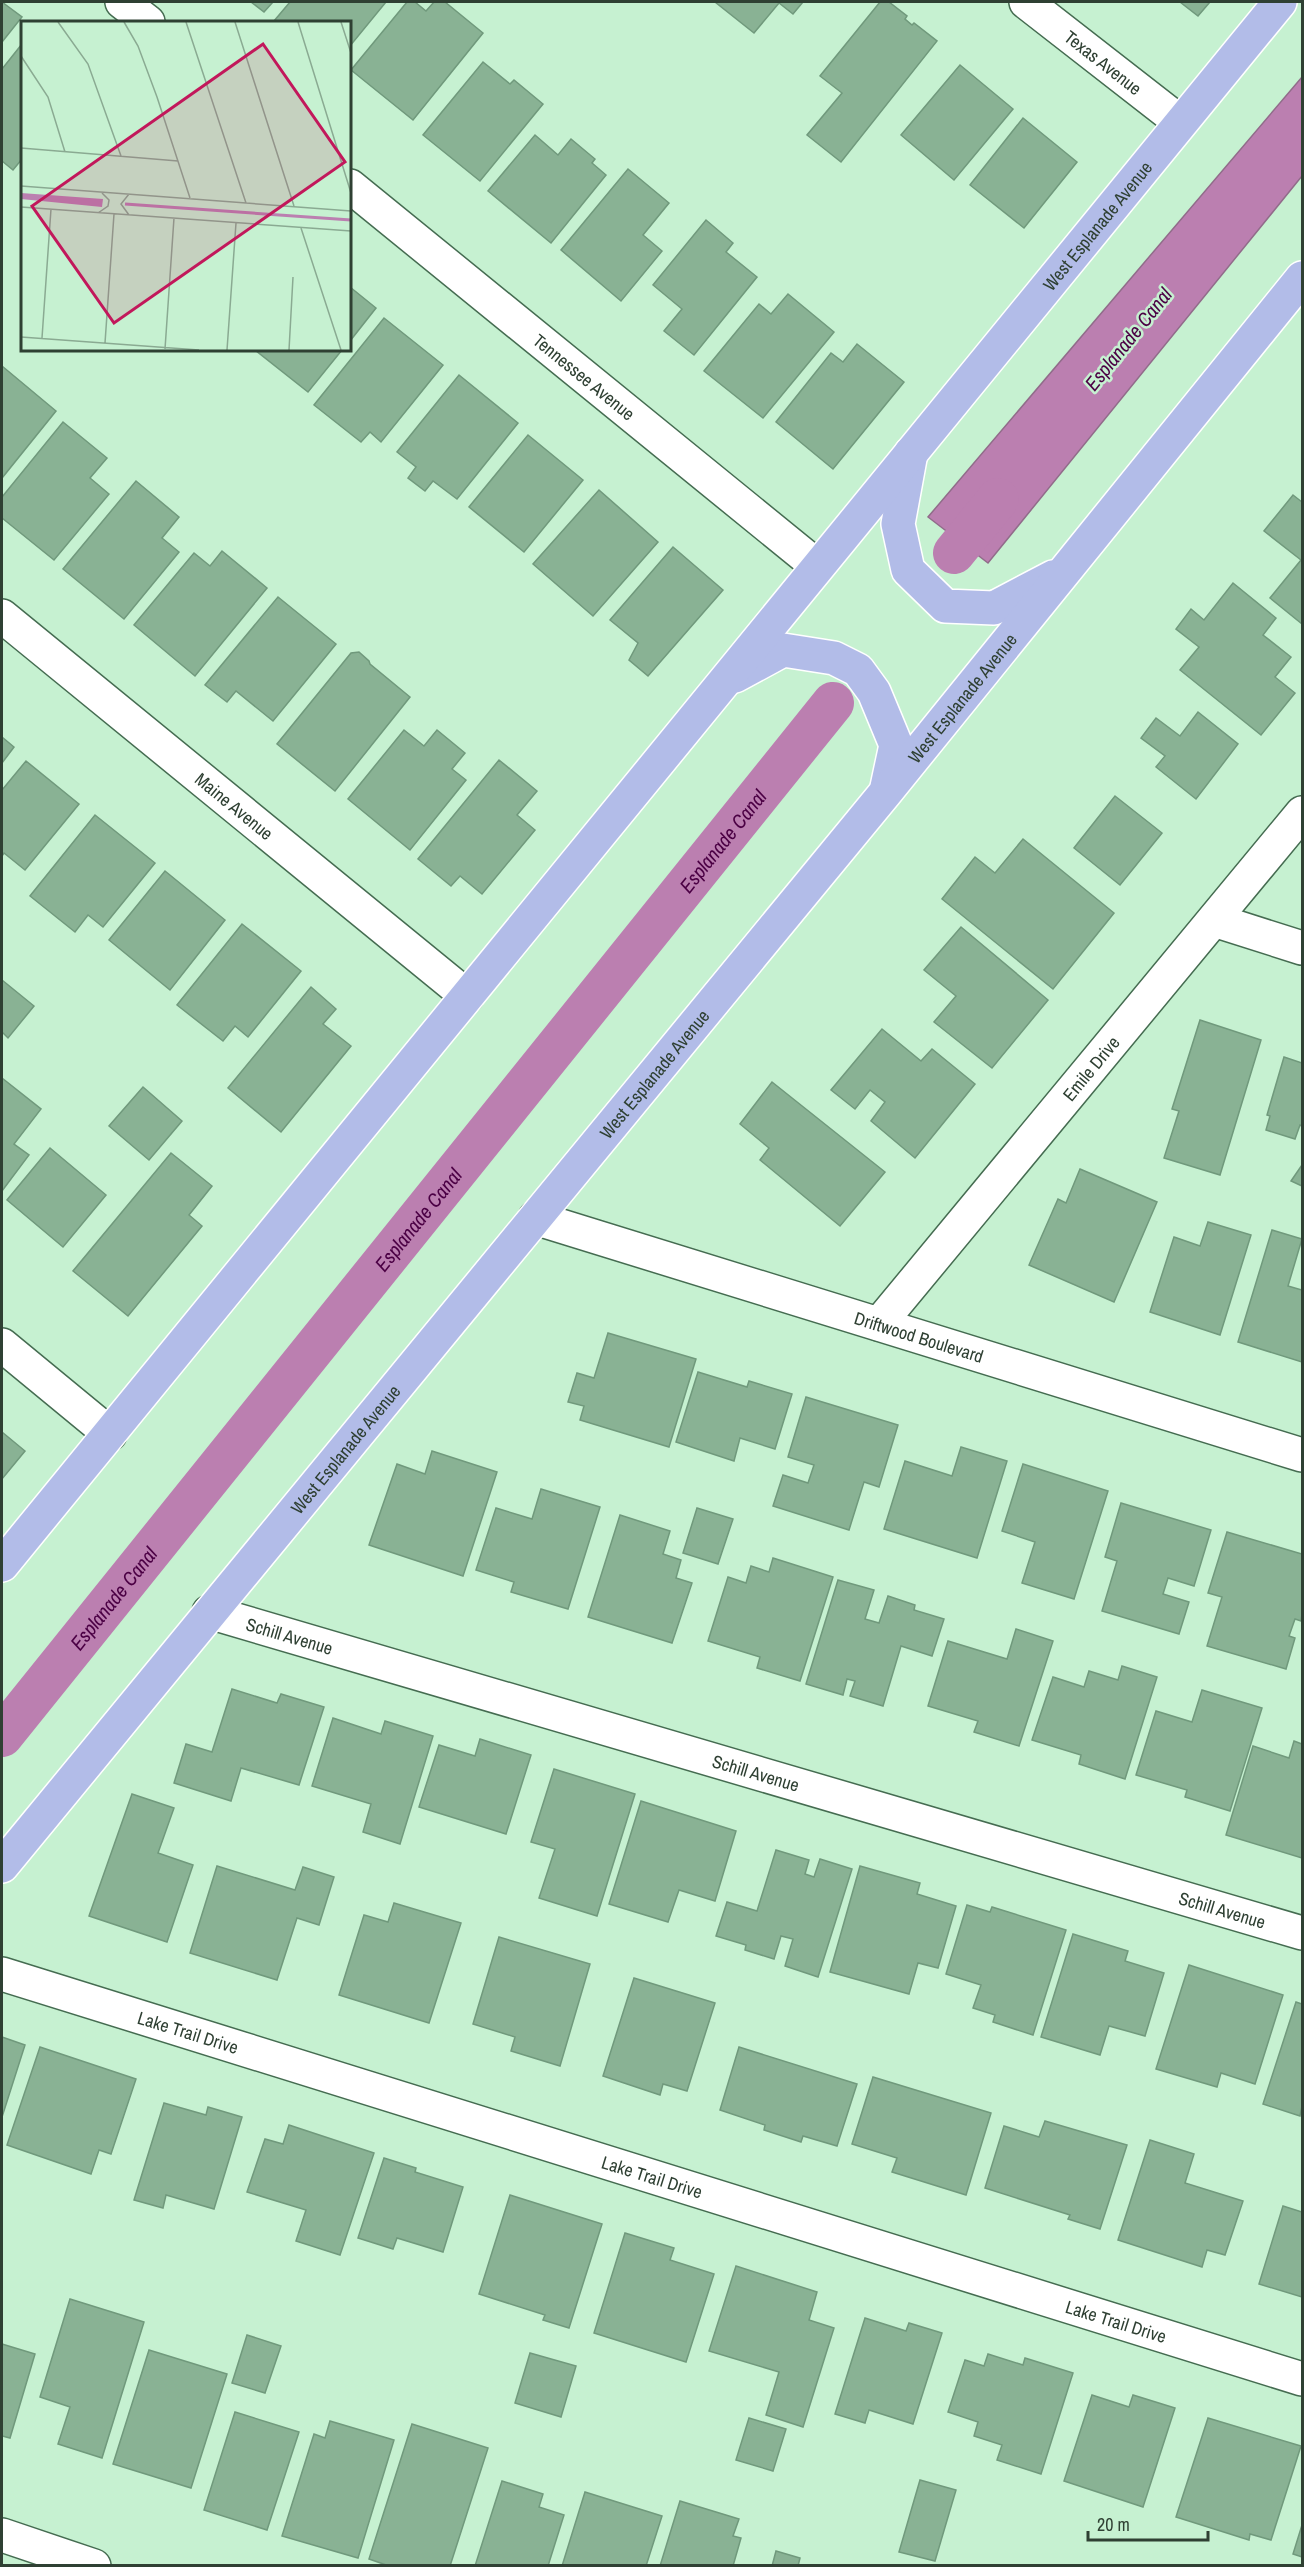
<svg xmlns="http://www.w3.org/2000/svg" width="1304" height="2567" font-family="'Archivo Narrow',sans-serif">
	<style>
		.water { fill: #bb7fb0; stroke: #916c8a; stroke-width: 1.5 }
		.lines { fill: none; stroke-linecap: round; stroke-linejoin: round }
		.canal { stroke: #bb7fb0; stroke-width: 42 }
		.building { fill: #89b294; stroke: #70997c; stroke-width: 1.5 }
		.minor-casing { stroke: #456c51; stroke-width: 36 }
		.major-casing { stroke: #fff; stroke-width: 36 }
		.minor { stroke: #fff; stroke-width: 33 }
		.major { stroke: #b2bce8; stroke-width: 33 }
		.labels { text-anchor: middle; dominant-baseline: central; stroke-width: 5; stroke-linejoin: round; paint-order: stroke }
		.street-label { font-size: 18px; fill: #2f4033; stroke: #c6f1d1 }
		.water-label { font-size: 20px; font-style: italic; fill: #4b0044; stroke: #c6f1d1 }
		.inset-river { fill: none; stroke: #bb7fb0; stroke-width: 3 }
		.inset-road { fill: none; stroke: #8aaa92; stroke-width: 1.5 }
		.view { fill: #c2185b; fill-opacity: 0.15; stroke: #c2185b; stroke-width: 3 }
		.inset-edge { fill: none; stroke: #2f4033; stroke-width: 3 }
	</style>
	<rect width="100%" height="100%" fill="#c6f1d1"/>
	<polygon class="water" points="1302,77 1302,176 988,563 928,517"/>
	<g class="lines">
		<g class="canal">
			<polyline points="954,553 998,499"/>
			<path id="s1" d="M2,1736l831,-1033"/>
		</g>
	</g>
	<g class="building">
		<polygon points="2,2 22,17 2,42"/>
		<polygon points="251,2 273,2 264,12"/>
		<polygon points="290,2 386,2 350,46 350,22 277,22 274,21"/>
		<polygon points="407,2 415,2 426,11 434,2 445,2 483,33 413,120 351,70"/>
		<polygon points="715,2 803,2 793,14 779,3 754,33"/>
		<polygon points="880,2 889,2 907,16 905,19 912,25 914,23 937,41 841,162 807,135 842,93 820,76"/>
		<polygon points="1180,2 1210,2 1198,16"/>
		<polygon points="22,44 22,159 13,170 2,161 2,69"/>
		<polygon points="483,62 510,84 514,80 543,104 480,181 423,135"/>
		<polygon points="960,65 1013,109 954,180 901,135"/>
		<polygon points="1023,118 1077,162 1024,228 970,185"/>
		<polygon points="535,135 558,155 571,139 595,159 592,163 606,175 551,243 488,191"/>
		<polygon points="628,169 669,203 643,235 662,251 621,301 561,250"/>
		<polygon points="706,220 733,243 726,252 757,277 694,355 664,331 682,309 653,285"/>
		<polygon points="350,287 376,308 350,341"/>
		<polygon points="788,294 834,332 763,418 704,371 759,304 771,314"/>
		<polygon points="384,318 443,365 381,442 370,432 361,442 314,405"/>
		<polygon points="857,344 904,382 833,469 776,422 831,353 843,362"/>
		<polygon points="255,350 342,350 308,392"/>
		<polygon points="2,366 56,411 2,478"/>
		<polygon points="459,375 518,423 457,499 433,481 425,491 408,478 416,467 397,452"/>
		<polygon points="63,422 107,458 90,478 109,494 54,560 2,518 2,497"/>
		<polygon points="528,435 583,480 524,552 469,507"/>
		<polygon points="136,481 179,517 162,538 179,552 124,619 63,569"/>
		<polygon points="599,490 658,542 593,616 533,564"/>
		<polygon points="1293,495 1302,502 1302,624 1270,598 1301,560 1264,531"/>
		<polygon points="673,547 723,590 648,676 629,660 638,643 610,620"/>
		<polygon points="222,551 267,588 195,676 134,625 194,553 210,566"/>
		<polygon points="1233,583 1276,618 1263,635 1291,657 1275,677 1295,693 1261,735 1180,670 1199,647 1176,629 1191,609 1204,620"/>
		<polygon points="278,597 336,644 273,721 236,691 227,702 205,685"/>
		<polygon points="359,652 369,661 370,664 410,697 335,791 277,744 351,653"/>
		<polygon points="1198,712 1238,744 1196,799 1156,767 1165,756 1141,738 1156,718 1180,736"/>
		<polygon points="404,730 424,746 437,730 465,753 452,769 466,780 410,850 348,799"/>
		<polygon points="2,737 14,747 2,763"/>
		<polygon points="499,760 537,791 517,815 535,830 482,894 460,876 451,886 418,859"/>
		<polygon points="26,761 79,804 25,870 4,853 2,856 2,790"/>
		<polygon points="1115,796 1162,833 1120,885 1074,848"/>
		<polygon points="95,815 155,863 103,927 88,915 75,932 30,896"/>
		<polygon points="1023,839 1114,913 1053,989 942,899 975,857 995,873"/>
		<polygon points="165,871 225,920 170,990 109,940"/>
		<polygon points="242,924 301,971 248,1037 235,1026 223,1041 177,1005"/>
		<polygon points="961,927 1048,1000 992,1068 934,1022 956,996 924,970"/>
		<polygon points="2,980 34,1006 8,1038 2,1032"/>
		<polygon points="311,987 336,1009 323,1024 351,1046 281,1132 228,1088"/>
		<polygon points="1200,1020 1261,1040 1220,1175 1164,1158 1179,1111 1172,1109"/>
		<polygon points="882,1029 921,1061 932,1049 975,1084 915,1158 871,1121 885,1102 870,1090 855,1109 831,1090"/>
		<polygon points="1284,1057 1302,1063 1302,1126 1300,1125 1295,1139 1266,1130 1270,1116 1267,1115"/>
		<polygon points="2,1078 41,1109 14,1144 29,1155 2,1191"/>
		<polygon points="772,1082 885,1172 840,1226 760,1160 769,1148 740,1124"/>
		<polygon points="143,1087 182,1121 149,1160 109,1126"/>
		<polygon points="50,1148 106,1195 63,1247 7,1200"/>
		<polygon points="171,1153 212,1186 189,1215 202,1226 128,1316 73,1271"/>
		<polygon points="1302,1165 1302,1186 1291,1181"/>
		<polygon points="1080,1169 1157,1202 1114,1302 1029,1265 1058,1199 1066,1203"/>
		<polygon points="1208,1222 1251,1235 1220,1335 1150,1312 1174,1237 1200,1246"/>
		<polygon points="1272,1230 1302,1239 1288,1286 1302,1290 1302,1362 1238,1342"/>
		<polygon points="608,1333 696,1359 669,1447 580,1420 584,1406 568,1402 577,1373 594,1378"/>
		<polygon points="698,1372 747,1387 749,1381 792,1394 775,1449 740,1438 734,1461 676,1442"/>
		<polygon points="806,1397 898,1425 879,1487 864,1482 849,1530 773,1506 783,1475 808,1483 814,1465 788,1457"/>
		<polygon points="2,1432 25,1451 2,1479"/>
		<polygon points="961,1447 1007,1461 977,1558 884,1529 905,1461 952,1476"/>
		<polygon points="432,1451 497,1472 463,1576 369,1545 397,1464 425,1474"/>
		<polygon points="1023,1464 1108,1491 1074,1599 1022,1583 1035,1542 1002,1531"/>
		<polygon points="541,1489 600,1507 568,1609 511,1592 514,1582 476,1570 496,1508 532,1519"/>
		<polygon points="1121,1503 1211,1530 1194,1586 1168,1578 1163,1594 1189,1602 1179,1634 1102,1611 1117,1561 1105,1557"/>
		<polygon points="697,1508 733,1519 718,1564 683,1553"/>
		<polygon points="620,1515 670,1531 663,1554 681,1560 676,1578 692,1583 672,1643 588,1617"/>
		<polygon points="1227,1532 1302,1554 1302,1614 1301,1621 1295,1619 1289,1636 1295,1638 1286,1669 1207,1646 1222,1597 1208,1593"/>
		<polygon points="773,1558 833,1577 800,1681 757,1668 760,1657 708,1641 728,1577 746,1583 751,1566 769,1572"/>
		<polygon points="838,1580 874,1590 865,1619 879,1623 888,1596 915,1605 914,1610 944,1619 932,1656 901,1646 883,1706 850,1696 855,1681 847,1679 843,1695 806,1684"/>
		<polygon points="1016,1629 1053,1641 1019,1746 974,1732 978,1721 928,1706 948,1641 1007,1659"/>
		<polygon points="1122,1666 1157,1677 1125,1779 1079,1764 1081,1755 1032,1740 1053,1677 1084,1687 1089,1671 1118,1680"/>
		<polygon points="232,1689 277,1703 281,1694 324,1707 299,1785 241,1768 231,1801 174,1783 186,1744 212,1752"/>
		<polygon points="1202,1690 1262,1708 1230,1811 1185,1797 1187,1790 1136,1775 1156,1711 1192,1722"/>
		<polygon points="333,1718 381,1734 385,1721 433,1736 400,1844 363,1832 371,1804 312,1786"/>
		<polygon points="480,1739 531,1755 506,1834 419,1807 439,1745 475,1756"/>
		<polygon points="1294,1741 1302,1744 1302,1858 1226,1835 1253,1746 1289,1758"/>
		<polygon points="554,1769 635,1794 597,1916 539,1898 555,1849 531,1842"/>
		<polygon points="132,1794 174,1808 158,1853 193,1865 167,1942 89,1916"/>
		<polygon points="641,1801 736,1831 715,1901 679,1890 668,1922 609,1904"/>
		<polygon points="776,1850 809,1860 805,1874 814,1877 820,1859 852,1869 818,1977 785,1966 793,1939 781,1936 774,1959 745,1950 746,1945 716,1936 727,1902 757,1911"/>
		<polygon points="217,1866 295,1890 303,1867 334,1877 319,1925 297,1918 277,1980 190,1953"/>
		<polygon points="860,1866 920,1883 917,1894 956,1906 938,1968 918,1963 909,1994 830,1972"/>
		<polygon points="394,1903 461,1923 429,2023 339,1995 364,1915 388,1922"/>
		<polygon points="967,1905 990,1912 992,1907 1066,1930 1033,2035 993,2022 995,2015 973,2008 981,1985 946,1974"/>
		<polygon points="1073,1934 1128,1951 1125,1961 1164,1973 1145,2036 1109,2026 1100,2055 1041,2037"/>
		<polygon points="499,1937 590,1964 560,2066 511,2051 515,2037 473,2024"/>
		<polygon points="1189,1965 1283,1995 1255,2084 1221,2073 1217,2087 1156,2069"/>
		<polygon points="634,1978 715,2003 687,2091 663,2084 660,2095 603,2076"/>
		<polygon points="1296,2002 1302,2004 1302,2106 1300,2116 1263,2104"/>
		<polygon points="2,2037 25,2045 2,2117"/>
		<polygon points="40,2047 136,2079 111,2154 99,2150 91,2174 7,2145"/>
		<polygon points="739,2047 857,2084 837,2146 803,2136 801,2142 764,2130 765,2125 720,2110"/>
		<polygon points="873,2077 991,2113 966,2195 892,2172 897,2158 852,2144"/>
		<polygon points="164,2103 206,2115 208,2107 242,2117 214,2209 166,2195 163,2208 134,2200"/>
		<polygon points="1045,2121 1127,2145 1100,2229 1068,2219 1070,2215 985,2188 1004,2126 1039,2137"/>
		<polygon points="289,2125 374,2153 340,2255 296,2241 306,2210 247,2192 265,2139 283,2144"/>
		<polygon points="1150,2140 1194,2154 1185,2183 1243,2201 1225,2255 1207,2250 1202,2267 1118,2240"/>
		<polygon points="384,2158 416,2168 415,2172 463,2187 443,2252 397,2238 393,2249 358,2238"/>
		<polygon points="510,2195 602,2224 569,2328 543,2320 545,2315 479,2294"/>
		<polygon points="1283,2206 1302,2212 1302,2297 1259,2284"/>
		<polygon points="625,2233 674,2248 670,2260 714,2274 686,2362 594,2333"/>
		<polygon points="736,2266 817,2292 809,2320 834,2328 803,2427 766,2415 779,2372 709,2351"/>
		<polygon points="70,2299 144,2322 102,2458 58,2444 70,2407 40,2397"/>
		<polygon points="865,2318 906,2331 909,2323 942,2333 913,2424 869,2410 865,2423 835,2414"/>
		<polygon points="247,2335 281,2346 265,2393 232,2383"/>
		<polygon points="2,2344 35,2354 10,2438 2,2436"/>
		<polygon points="149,2350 227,2374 191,2488 113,2464"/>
		<polygon points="530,2353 576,2366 561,2417 515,2403"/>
		<polygon points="988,2354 1023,2365 1025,2358 1073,2373 1041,2474 997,2460 1002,2445 974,2436 978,2422 948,2412 965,2360 984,2366"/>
		<polygon points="1092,2395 1129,2407 1133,2395 1175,2408 1143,2507 1064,2481"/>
		<polygon points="235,2412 299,2432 267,2530 204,2510"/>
		<polygon points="749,2418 786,2429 773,2471 736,2460"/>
		<polygon points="1208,2418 1301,2446 1271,2540 1250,2534 1249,2540 1176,2517"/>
		<polygon points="330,2421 394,2440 358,2558 282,2536 314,2434 325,2438"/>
		<polygon points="412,2424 488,2448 450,2566 389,2566 369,2559"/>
		<polygon points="920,2480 956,2490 935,2561 899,2552"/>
		<polygon points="502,2481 543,2494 539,2507 564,2515 548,2566 475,2566"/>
		<polygon points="585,2492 662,2516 646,2566 562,2566"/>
		<polygon points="680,2501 739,2519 733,2536 741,2538 733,2566 660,2566"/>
		<polygon points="1302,2525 1302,2557 1293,2554"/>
		<polygon points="776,2551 800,2558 798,2566 772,2566"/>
	</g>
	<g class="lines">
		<defs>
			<g id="minor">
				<polyline points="122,2 148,22"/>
				<path id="s2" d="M1026,2l154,120"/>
				<path id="s3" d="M350,186l467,380"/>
				<path id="s4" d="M2,616l465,380"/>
				<polyline points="1214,920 1302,948"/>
				<path id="s5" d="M535,1218l767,237"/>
				<path id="s6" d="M879,1324l423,-511"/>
				<polyline points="2,1345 110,1434"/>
				<path id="s7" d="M209,1612l1093,321"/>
				<path id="s8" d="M2,1974l1300,405"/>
				<polyline points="2,2535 94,2566"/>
			</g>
			<g id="major">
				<polyline points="911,453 898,524 908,570 945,606 994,608 1053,577"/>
				<polyline points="735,676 783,650 834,658 858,670 874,692 896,745 887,787"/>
				<path id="s9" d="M2,1565l1278,-1563"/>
				<path id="s10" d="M2,1866l884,-1074 416,-514"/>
			</g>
		</defs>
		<use href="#minor" class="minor-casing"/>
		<use href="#major" class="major-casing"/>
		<use href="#minor" class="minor"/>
		<use href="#major" class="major"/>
	</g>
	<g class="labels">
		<g class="street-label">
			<text stroke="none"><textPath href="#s2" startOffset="98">Texas Avenue</textPath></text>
			<text stroke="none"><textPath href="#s9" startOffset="1730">West Esplanade Avenue</textPath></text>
			<text stroke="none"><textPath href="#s3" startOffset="302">Tennessee Avenue</textPath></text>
			<text stroke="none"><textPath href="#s10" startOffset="1512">West Esplanade Avenue</textPath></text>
			<text stroke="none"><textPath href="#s4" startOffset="300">Maine Avenue</textPath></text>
			<text stroke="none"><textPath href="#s6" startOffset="332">Emile Drive</textPath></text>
			<text stroke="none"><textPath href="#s10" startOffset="1026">West Esplanade Avenue</textPath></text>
			<text stroke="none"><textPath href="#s5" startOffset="402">Driftwood Boulevard</textPath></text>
			<text stroke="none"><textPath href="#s10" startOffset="540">West Esplanade Avenue</textPath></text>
			<text stroke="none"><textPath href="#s7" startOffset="84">Schill Avenue</textPath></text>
			<text stroke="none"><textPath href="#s7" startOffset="570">Schill Avenue</textPath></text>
			<text stroke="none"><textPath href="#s7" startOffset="1056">Schill Avenue</textPath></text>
			<text stroke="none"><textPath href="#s8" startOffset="195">Lake Trail Drive</textPath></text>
			<text stroke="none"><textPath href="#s8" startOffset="681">Lake Trail Drive</textPath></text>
			<text stroke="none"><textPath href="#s8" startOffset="1167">Lake Trail Drive</textPath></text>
		</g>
		<g class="water-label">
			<text transform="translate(1128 339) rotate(-51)">Esplanade Canal</text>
			<text stroke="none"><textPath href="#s1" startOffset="1149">Esplanade Canal</textPath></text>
			<text stroke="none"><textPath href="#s1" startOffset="663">Esplanade Canal</textPath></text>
			<text stroke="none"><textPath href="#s1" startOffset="177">Esplanade Canal</textPath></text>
		</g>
	</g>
	<g transform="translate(21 21)">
		<rect width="330" height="330" fill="#c6f1d1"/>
		<path d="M0,172l82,6 -1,8 -81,-8z" fill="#bb7fb0"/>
		<path class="inset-river" d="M104,183l226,16"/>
		<path class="inset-road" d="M37,1l30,42 33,92M103,1l14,24 19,51 33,101M165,1l60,181M214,1l59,184M277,1l53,171M320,1l10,31M0,35l27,41 17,55M0,127l157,13M0,165l330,25M0,186l330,24M77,192l10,-7 1,-6 -7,-7M108,194l-8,-11 8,-10M280,207l40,122M0,316l178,13M21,317l9,-129M84,322l9,-129M144,328l9,-131M206,329l9,-127M268,329l4,-73"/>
		<path class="view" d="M242,23l82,118 -231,161 -82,-117z"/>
		<rect width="330" height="330" class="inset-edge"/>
	</g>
	<rect width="1304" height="2567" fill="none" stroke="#2f4033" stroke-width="6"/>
	<path d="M1088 2531v9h120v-9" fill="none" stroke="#2f4033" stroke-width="3"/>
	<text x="1097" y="2531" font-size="18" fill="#2f4033" stroke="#c6f1d1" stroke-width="4.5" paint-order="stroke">20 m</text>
</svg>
